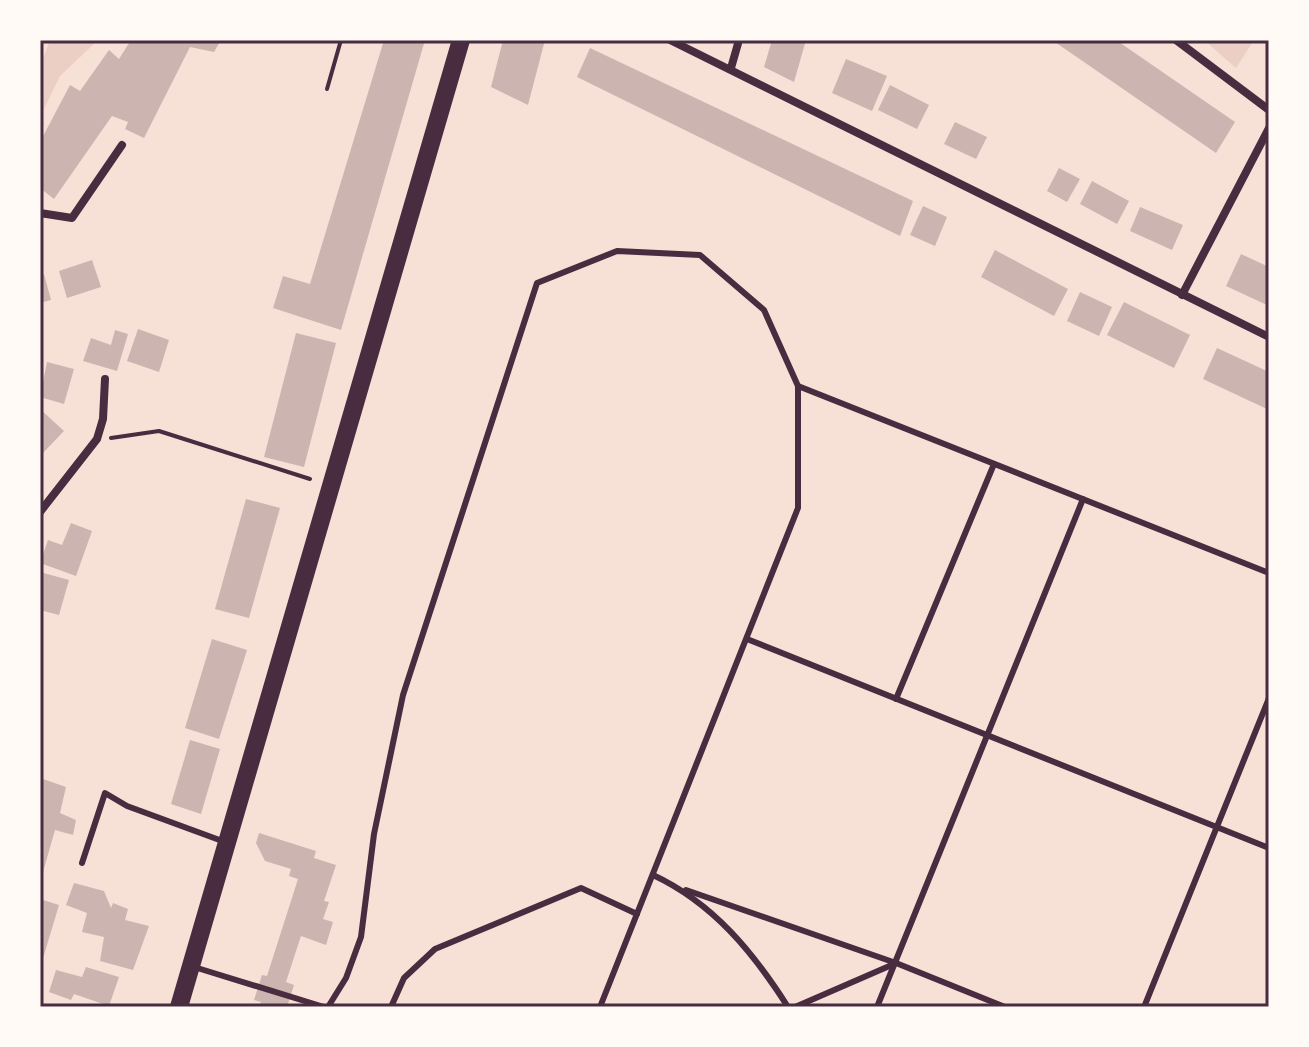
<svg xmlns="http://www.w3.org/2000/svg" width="1309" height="1047" font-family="Mulish,sans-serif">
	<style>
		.green { fill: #ebcfc5 }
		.building { fill: #ccb4b1 }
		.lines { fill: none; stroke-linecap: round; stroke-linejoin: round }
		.path { stroke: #4a2c40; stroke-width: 4 }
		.service { stroke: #4a2c40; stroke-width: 6 }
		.minor { stroke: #4a2c40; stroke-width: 8 }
		.primary { stroke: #4a2c40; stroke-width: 18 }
		.neatline { fill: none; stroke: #4a2c40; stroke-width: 3 }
	</style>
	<rect width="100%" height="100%" fill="#f7e1d7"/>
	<g class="green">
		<polygon points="50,40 98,40 60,76 40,117 40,67"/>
		<polygon points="1204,40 1254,40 1236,68"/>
	</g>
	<g class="building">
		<polygon points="131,40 221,40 214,52 190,47 144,138 125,129 128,122 112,116 54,199 40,188 40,142 70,85 80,91 109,50 119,59"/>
		<polygon points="384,40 425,40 341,330 273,308 283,276 310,284"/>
		<polygon points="503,40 545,40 528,105 491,87"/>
		<polygon points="772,40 806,40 794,82 764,67"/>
		<polygon points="1052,40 1116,40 1235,122 1216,153"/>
		<polygon points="590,48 913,201 900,236 577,77"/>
		<polygon points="846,59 887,76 872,111 832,93"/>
		<polygon points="890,85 929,105 917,129 878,110"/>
		<polygon points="955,122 987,137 976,159 944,144"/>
		<polygon points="1059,168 1080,179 1067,202 1047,191"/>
		<polygon points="1092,181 1129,201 1117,224 1080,204"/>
		<polygon points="923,206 947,217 935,246 910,235"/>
		<polygon points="1140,207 1183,225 1172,250 1130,231"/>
		<polygon points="995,250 1068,289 1054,316 981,277"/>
		<polygon points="1241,254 1269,267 1269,306 1226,286"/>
		<polygon points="92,260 101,287 67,298 59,271"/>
		<polygon points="44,274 51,300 40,303 40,275"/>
		<polygon points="1080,292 1112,307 1099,336 1067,321"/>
		<polygon points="1124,302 1190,335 1174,368 1107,335"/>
		<polygon points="138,329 169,340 159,372 127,361"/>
		<polygon points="115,330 128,334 117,371 83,361 91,338 111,345"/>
		<polygon points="296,333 336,343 304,467 264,457"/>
		<polygon points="1217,348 1269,372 1269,410 1203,379"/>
		<polygon points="47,362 74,369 64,404 40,397"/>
		<polygon points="40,409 64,431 42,454 40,453"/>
		<polygon points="246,499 280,508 249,618 215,609"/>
		<polygon points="71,523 92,531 76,576 40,563 48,540 62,545"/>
		<polygon points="40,572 69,580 59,615 40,610"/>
		<polygon points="212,639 247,650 219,739 185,728"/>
		<polygon points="190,740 220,749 201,814 171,804"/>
		<polygon points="43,779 66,787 60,813 76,820 73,835 55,830 43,872 40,871"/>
		<polygon points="259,833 316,851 314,858 336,865 324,901 329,902 323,919 333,922 326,945 301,936 286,982 294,985 287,1007 259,1007 261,1002 254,1000 262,975 267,976 298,879 289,876 291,869 265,861 256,843"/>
		<polygon points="74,883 104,891 111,908 113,903 128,909 125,920 149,926 133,970 100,961 104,937 82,932 87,913 66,905"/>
		<polygon points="40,899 59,905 41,965 40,965"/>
		<polygon points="86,967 119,977 109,1006 74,994 71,1000 49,992 56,970 82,977"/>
	</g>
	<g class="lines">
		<g class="path">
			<polyline points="327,89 341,40"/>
			<polyline points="111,438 159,431 310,479"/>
		</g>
		<g class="service">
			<polyline points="798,386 1269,573"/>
			<polyline points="747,639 1269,848"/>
			<polyline points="896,699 994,464"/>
			<polyline points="82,863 105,793 127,806 225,842"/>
			<path d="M653,875c60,28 100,77 135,132"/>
			<polyline points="686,890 896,963 1005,1007"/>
			<polyline points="194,967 324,1007"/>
			<polyline points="328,1007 346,978 361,937 374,834 403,695 537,283 617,251 700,255 764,310 798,386 798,508 600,1007"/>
			<polyline points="391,1007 404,978 435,949 581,888 637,914"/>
			<polyline points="795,1007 894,964"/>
			<polyline points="877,1007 1083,499"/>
			<polyline points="1144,1007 1269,698"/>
		</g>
		<g class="minor">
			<polyline points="670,40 1269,337"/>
			<polyline points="1176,40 1269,110"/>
			<polyline points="731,68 739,40"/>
			<polyline points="40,213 72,218 122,145"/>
			<polyline points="1182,295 1269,128"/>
			<polyline points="40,512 97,439 103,419 105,379"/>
		</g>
		<polyline class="primary" points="179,1007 461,40"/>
	</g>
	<rect width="1309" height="1047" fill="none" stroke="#fffaf5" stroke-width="84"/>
	<rect x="42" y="42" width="1225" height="963" class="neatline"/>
</svg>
